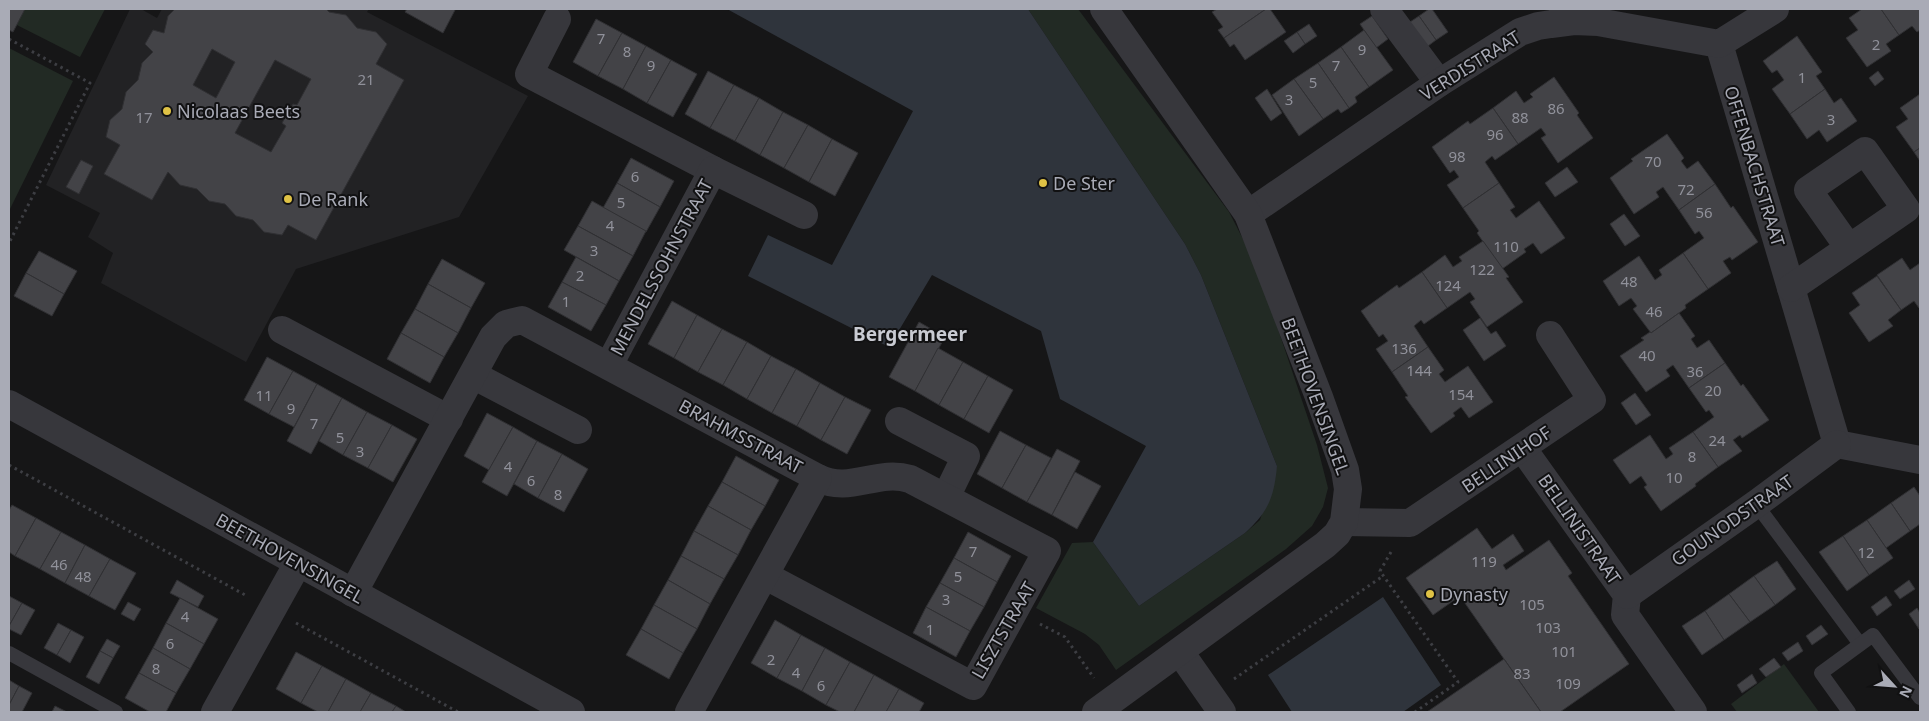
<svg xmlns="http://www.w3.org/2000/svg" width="1929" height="721" font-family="'Noto Sans',sans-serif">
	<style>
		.built { fill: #222224 }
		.green { fill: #222a24 }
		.water { fill: #2f343c }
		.building { fill: #434347; stroke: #303033; fill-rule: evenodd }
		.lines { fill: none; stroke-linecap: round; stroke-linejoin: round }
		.path { stroke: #3d3e43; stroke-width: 3; stroke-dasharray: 2.5 4; stroke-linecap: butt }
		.service { stroke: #37373c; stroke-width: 14 }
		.minor { stroke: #37373c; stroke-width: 28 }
		.poi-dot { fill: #dfc245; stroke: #111112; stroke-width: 2 }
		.labels { text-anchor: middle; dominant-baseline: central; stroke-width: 4; stroke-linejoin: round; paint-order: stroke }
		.number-label { font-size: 15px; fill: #90919a }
		.street-label { font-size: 18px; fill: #a9abb6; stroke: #111112 }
		.poi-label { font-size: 18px; fill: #a9abb6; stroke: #111112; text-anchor: start }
		.neighbourhood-label { font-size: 19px; font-weight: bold; fill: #c9cbd2; stroke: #111112 }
	</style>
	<rect width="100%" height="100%" fill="#161617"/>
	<polygon class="built" points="130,9 141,9 157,18 162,9 369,9 367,12 528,96 459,217 296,269 246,362 101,283 113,253 88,237 100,213 46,185"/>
	<g class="green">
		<polygon points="9,9 105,9 80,57 9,21"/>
		<polygon points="1028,9 1078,9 1229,212 1244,241 1259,273 1317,445 1328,488 1323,507 1312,526 1286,549 1116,670 1099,645 1085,634 1036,608 1072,543 1093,542 1139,606 1245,533 1260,520 1277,466 1201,275 1185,244"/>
		<polygon points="9,48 73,81 9,211"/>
		<polygon points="1784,664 1819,712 1737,712 1731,704"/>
	</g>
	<g class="water">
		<path d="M727,9h301l157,235 16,31 76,191c-3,32 -9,46 -32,67l-106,73 -46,-64 53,-96 -86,-47 -19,-68 -109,-56 -43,72 -141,-71 20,-41 64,30 81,-154z"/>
		<polygon points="1383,597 1441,685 1403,712 1292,712 1268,675"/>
	</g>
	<g class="building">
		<polygon points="9,9 25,9 13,32 9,30"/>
		<path d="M175,9h151l3,3 17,3 11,13 19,4 11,12 -11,20 28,16 -88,160 -28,-15 -6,10 -18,-3 -11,-12 -17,-4 -11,-12 -16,-3 -12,-12 -17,-4 -12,-13 -16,28 -48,-26 16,-29 -14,-8 4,-17 12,-11 4,-17 12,-12 4,-17 11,-11 -8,-8 8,-14 11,3 4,-17zM212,49l23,13 -19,36 -23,-13zM275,60l36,19 -14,26 -4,-1 -11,19 4,3 -15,26 -36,-19z"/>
		<polygon points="407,9 453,9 455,10 443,33 405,12"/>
		<polygon points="1217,9 1266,9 1224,38 1218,30 1223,27 1212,12"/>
		<polygon points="1266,9 1270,9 1286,32 1245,60 1234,44 1230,47 1224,38"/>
		<polygon points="1429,9 1432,9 1448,32 1436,40 1419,16"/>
		<polygon points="1862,9 1881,9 1899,35 1886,44 1891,51 1867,67 1846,38 1858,30 1849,18"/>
		<polygon points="1881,9 1920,9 1920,30 1917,32 1912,26 1899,35"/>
		<polygon points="1372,16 1388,39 1376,48 1360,24"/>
		<polygon points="1419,16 1436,40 1424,49 1407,24"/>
		<polygon points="596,19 622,33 598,76 573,62"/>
		<polygon points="1309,24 1317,36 1305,44 1297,32"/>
		<polygon points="1364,30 1393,70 1369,87 1341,47"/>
		<polygon points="1297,32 1305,44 1293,53 1284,41"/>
		<polygon points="622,33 646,46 623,89 598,76"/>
		<polygon points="1797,36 1822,72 1816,76 1825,89 1790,114 1772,89 1784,80 1777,70 1772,73 1763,61"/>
		<polygon points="646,46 671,60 647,103 623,89"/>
		<polygon points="1341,47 1369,87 1355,97 1357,102 1349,108 1318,63"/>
		<polygon points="671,60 697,74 673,117 647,103"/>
		<polygon points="1318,63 1349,108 1341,113 1338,109 1323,119 1294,79"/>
		<polygon points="708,71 734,85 710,128 685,114"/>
		<polygon points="1878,71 1884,79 1875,86 1869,78"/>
		<polygon points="1554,77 1579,113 1577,115 1593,138 1558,163 1541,138 1546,135 1541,128 1518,144 1493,108 1516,91 1524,103 1533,97 1530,94"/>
		<polygon points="1294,79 1323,119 1299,136 1272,95"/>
		<polygon points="734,85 759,98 735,141 710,128"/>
		<polygon points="1267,89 1282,113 1271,121 1255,98"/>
		<polygon points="1825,89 1834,103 1841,98 1857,121 1827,142 1819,130 1807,139 1790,114"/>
		<polygon points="1920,94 1920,148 1914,152 1896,127 1908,119 1900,108"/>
		<polygon points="759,98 783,112 760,155 735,141"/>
		<polygon points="1493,108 1518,144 1495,160 1492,156 1485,162 1499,183 1463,208 1447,185 1459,177 1454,170 1450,173 1432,147 1468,121 1470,124"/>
		<polygon points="783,112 808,125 784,168 760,155"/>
		<polygon points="808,125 832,139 809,182 784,168"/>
		<polygon points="1667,134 1684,158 1681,161 1687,169 1698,161 1715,184 1679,210 1663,187 1656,192 1659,197 1634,214 1610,178 1633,161 1631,159"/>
		<polygon points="832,139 858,153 835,196 809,182"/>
		<polygon points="1920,148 1920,161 1914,152"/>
		<polygon points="631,158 674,181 660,207 617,183"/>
		<polygon points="81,160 93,166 79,194 66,187"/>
		<polygon points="1567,167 1578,182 1555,197 1545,183"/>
		<polygon points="617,183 660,207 646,232 603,208"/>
		<polygon points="1499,183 1515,207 1510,210 1516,218 1539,201 1565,238 1541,254 1533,243 1524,249 1526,252 1502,269 1477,233 1479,231 1463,208"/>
		<polygon points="1715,184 1731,208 1733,206 1758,242 1732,260 1730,257 1723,261 1731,273 1708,289 1683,253 1704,238 1699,231 1695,234 1679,210"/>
		<polygon points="592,201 646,231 633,256 578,226"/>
		<polygon points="1624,214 1640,236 1625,246 1610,224"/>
		<polygon points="578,226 633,256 619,281 564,250"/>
		<polygon points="1483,241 1509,277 1506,278 1523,302 1487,327 1470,302 1475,299 1470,292 1447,308 1422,272 1445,255 1453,267 1462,261 1459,257"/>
		<polygon points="39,251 77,271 64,294 26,273"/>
		<polygon points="1683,253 1708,289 1685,305 1686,308 1651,333 1633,309 1637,306 1631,298 1619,306 1603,281 1639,256 1655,280 1662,275 1659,270"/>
		<polygon points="576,257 619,281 606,305 562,282"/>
		<polygon points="1902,258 1910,270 1920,263 1920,307 1919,308 1914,301 1901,310 1877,275"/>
		<polygon points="442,259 485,283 471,308 428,284"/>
		<polygon points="1422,272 1447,308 1424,324 1421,320 1414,326 1428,347 1392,372 1376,349 1388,341 1383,334 1379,337 1361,311 1397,285 1399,288"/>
		<polygon points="26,273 64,294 52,316 14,296"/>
		<polygon points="1877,276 1901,310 1888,320 1893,326 1869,342 1849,313 1860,305 1852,293"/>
		<polygon points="562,282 606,305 591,331 548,307"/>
		<polygon points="428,284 471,308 458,333 415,309"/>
		<polygon points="672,301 697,315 674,358 648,344"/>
		<polygon points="415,309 458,333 444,357 401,333"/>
		<polygon points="1679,313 1695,336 1691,339 1697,348 1709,340 1725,363 1689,388 1673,365 1666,370 1670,376 1646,392 1620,356 1644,340 1641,338 1650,332 1651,333"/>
		<polygon points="697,315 722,329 698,372 674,358"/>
		<polygon points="1480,318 1491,334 1496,331 1506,346 1484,361 1463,330"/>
		<polygon points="919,322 945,337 915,391 889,377"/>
		<polygon points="722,329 747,342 723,385 698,372"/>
		<polygon points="401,333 444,357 430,383 387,359"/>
		<polygon points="747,342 771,356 747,399 723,385"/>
		<polygon points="1428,347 1444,370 1439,374 1445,382 1468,366 1493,402 1469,418 1461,407 1453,413 1455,416 1431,433 1405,397 1408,396 1392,372"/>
		<polygon points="938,348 963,362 939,405 915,391"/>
		<polygon points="771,356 796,369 772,413 747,399"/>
		<polygon points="267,357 293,371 269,414 244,400"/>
		<polygon points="963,362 988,376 964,419 939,405"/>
		<polygon points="1725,363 1741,386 1743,384 1769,420 1742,438 1740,435 1733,440 1742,451 1718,467 1693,432 1714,417 1709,410 1706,412 1689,388"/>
		<polygon points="796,369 820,383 797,426 772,413"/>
		<polygon points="293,371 317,384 294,427 269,414"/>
		<polygon points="988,376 1013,390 989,433 964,419"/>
		<polygon points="820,383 845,397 821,440 797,426"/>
		<polygon points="317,384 342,398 311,454 287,441"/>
		<polygon points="1635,393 1651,415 1636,425 1621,403"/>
		<polygon points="845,397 871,410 847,454 821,440"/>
		<polygon points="342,398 367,412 343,455 319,441"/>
		<polygon points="367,412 392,425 368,468 343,455"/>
		<polygon points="487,413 513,427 489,470 464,456"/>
		<polygon points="392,425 417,439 393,482 368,468"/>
		<polygon points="513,427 537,441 507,496 482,482"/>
		<polygon points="1000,431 1026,445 1002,488 977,474"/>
		<polygon points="1693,432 1718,467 1695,484 1696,486 1661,511 1644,487 1647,485 1641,476 1630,484 1613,460 1650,435 1666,459 1673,454 1669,448"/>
		<polygon points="537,441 562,454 538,498 514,484"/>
		<polygon points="1026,445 1051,458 1027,502 1002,488"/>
		<polygon points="1057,449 1080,461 1052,515 1027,502"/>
		<polygon points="562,454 588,469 564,512 538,498"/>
		<polygon points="736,456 779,480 765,506 722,482"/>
		<polygon points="1075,472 1101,486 1077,529 1052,515"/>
		<polygon points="722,482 765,506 751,530 708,506"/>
		<polygon points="1914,487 1920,496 1920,524 1910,531 1891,503"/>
		<polygon points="1891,503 1910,531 1886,548 1867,520"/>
		<polygon points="12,505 36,518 15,556 9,552 9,510"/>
		<polygon points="708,506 751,530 738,555 694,531"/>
		<polygon points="36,518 61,532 40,569 15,556"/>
		<polygon points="1867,520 1893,558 1869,575 1843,536"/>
		<polygon points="1477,528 1492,549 1513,534 1524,551 1503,565 1506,570 1549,540 1572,573 1568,576 1629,664 1560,712 1541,712 1460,596 1433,615 1406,578"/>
		<polygon points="694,531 738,555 724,579 681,556"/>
		<polygon points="61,532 85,545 65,583 40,569"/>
		<polygon points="968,532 1011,556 997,582 954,558"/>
		<polygon points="1843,536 1869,575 1847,591 1819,552"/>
		<polygon points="85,545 110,559 89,596 65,583"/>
		<polygon points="681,556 724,579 710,604 668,580"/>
		<polygon points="954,558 997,582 984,607 940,583"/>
		<polygon points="110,559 136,573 115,610 89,596"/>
		<polygon points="1777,561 1796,589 1775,605 1754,576"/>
		<polygon points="1754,576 1775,605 1750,622 1729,594"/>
		<polygon points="177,580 204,596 198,607 170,593"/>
		<polygon points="668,580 710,604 697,629 654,605"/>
		<polygon points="1909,580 1915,589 1900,599 1894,591"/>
		<polygon points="940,583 984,607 970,631 926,607"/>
		<polygon points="1729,594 1750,622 1724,640 1705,611"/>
		<polygon points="9,596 22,603 9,626"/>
		<polygon points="1886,596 1892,605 1877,616 1871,607"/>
		<polygon points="180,598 218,619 204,644 166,623"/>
		<polygon points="128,602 141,609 134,621 121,614"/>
		<polygon points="22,603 35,610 21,635 9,629 9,626"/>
		<polygon points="654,605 697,629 683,653 641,629"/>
		<polygon points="926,607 970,631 956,657 913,633"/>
		<polygon points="1917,608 1920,613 1919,629 1909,614"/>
		<polygon points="1705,611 1724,640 1702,655 1682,626"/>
		<polygon points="775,620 801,635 777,678 751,663"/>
		<polygon points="58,623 71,630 57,655 44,648"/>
		<polygon points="166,623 204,644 190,669 153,648"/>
		<polygon points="1821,625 1828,634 1812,645 1806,636"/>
		<polygon points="641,629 683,653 669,679 626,655"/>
		<polygon points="71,630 84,637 70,663 57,655"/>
		<polygon points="801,635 825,648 802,691 777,678"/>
		<polygon points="107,639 120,646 113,658 100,651"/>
		<polygon points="1798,642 1803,651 1788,661 1782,653"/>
		<polygon points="153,648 190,669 176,693 139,673"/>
		<polygon points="825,648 850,662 826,705 802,691"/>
		<polygon points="100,651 113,658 99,684 86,677"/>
		<polygon points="296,652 322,666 301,703 276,689"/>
		<polygon points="1774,658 1781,667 1766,677 1759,669"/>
		<polygon points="1504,659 1541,712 1427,712 1453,694"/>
		<polygon points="850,662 874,675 854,712 840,712 826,705"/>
		<polygon points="322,666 346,679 328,712 318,712 301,703"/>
		<polygon points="139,673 176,693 166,712 150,712 125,698"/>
		<polygon points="1752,674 1757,683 1742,693 1737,685"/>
		<polygon points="874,675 899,689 886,712 854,712"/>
		<polygon points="346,679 371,693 360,712 328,712"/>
		<polygon points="9,680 19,686 9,705"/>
		<polygon points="19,686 32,693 22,712 9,712 9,705"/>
		<polygon points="899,689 924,703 919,712 886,712"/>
		<polygon points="371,693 396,706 392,712 360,712"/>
		<polygon points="55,706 67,712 52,712"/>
		<polygon points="396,706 406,712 392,712"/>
	</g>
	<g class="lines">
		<g class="path">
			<polyline points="9,39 90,83 9,243"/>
			<polyline points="9,465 247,596"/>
			<polyline points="1391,552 1380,571 1458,682 1415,712"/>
			<polyline points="296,623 458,712"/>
			<polyline points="1040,624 1065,637 1094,678"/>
			<polyline points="1234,679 1383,576"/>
		</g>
		<g class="service">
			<polyline points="1756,504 1860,644"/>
			<polyline points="9,653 116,712"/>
			<polyline points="1849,712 1821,673 1873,635 1920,698"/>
		</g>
		<g class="minor">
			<polyline points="1384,9 1439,83"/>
			<polyline points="557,19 529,74 713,170"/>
			<polyline points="1719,44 1837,444 1920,460"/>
			<polyline points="1248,214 1439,83 1520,32 1538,26 1551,24 1574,21 1598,22 1719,44 1775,9"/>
			<polyline points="1791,288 1906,209 1865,151 1808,190 1849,248"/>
			<polyline points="282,330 449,419"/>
			<polyline points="609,365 713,170 804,215"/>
			<polyline points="473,375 578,430"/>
			<polyline points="9,404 571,712"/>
			<polyline points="899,421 966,456 946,497"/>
			<polyline points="1523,449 1627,595 1625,615 1693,712"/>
			<polyline points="1344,522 1410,523 1592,400 1550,335"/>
			<path d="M766,576l207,110 74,-135 -137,-72c-33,-10 -60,15 -92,-1"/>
			<polyline points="353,593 493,337 506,324 522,320 818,478 689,712"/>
			<polyline points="1627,595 1756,504 1837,444"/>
			<polyline points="1180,652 1222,712"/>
			<polyline points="215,712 298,563"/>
			<polyline points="1096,712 1325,545 1337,534 1344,522 1348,489 1345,470 1319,397 1248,214 1104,9"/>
		</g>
	</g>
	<g class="poi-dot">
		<circle cx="167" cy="111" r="5"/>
		<circle cx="1043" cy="183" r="5"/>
		<circle cx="288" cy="199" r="5"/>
		<circle cx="1430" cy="594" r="5"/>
	</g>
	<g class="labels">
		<g class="number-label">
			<text x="601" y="38">7</text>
			<text x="1876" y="44">2</text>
			<text x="1362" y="49">9</text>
			<text x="627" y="51">8</text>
			<text x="651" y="65">9</text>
			<text x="1336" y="65">7</text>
			<text x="1802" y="77">1</text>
			<text x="366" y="79">21</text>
			<text x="1313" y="82">5</text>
			<text x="1289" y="99">3</text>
			<text x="1556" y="108">86</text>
			<text x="144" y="117">17</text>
			<text x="1520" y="117">88</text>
			<text x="1831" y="119">3</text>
			<text x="1495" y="134">96</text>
			<text x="1457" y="156">98</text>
			<text x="1653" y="161">70</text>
			<text x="635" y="176">6</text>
			<text x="1686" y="189">72</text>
			<text x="621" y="202">5</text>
			<text x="1704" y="212">56</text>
			<text x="610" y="225">4</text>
			<text x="1506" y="246">110</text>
			<text x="594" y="250">3</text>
			<text x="1482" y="269">122</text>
			<text x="580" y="275">2</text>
			<text x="1629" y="281">48</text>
			<text x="1448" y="285">124</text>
			<text x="566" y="301">1</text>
			<text x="1654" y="311">46</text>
			<text x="1404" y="348">136</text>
			<text x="1647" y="355">40</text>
			<text x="1419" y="370">144</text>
			<text x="1695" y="371">36</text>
			<text x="1713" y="390">20</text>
			<text x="1461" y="394">154</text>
			<text x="264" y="395">11</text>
			<text x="291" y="408">9</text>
			<text x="314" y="423">7</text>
			<text x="340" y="437">5</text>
			<text x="1717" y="440">24</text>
			<text x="360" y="451">3</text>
			<text x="1692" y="456">8</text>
			<text x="508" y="466">4</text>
			<text x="1674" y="477">10</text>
			<text x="531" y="480">6</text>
			<text x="558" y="494">8</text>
			<text x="973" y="551">7</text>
			<text x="1866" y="552">12</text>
			<text x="1484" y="561">119</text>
			<text x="59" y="564">46</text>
			<text x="83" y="576">48</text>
			<text x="958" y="576">5</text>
			<text x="946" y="599">3</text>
			<text x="1532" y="604">105</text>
			<text x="185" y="616">4</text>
			<text x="1548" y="627">103</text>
			<text x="930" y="629">1</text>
			<text x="170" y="643">6</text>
			<text x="1564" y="651">101</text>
			<text x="771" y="659">2</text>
			<text x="156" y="668">8</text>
			<text x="796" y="672">4</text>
			<text x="1522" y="673">83</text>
			<text x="1568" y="683">109</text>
			<text x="821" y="685">6</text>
		</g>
		<g class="street-label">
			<text transform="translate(1470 65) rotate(-32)">VERDISTRAAT</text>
			<text transform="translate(1755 166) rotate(73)">OFFENBACHSTRAAT</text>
			<text transform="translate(661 267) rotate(-62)">MENDELSSOHNSTRAAT</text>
			<text transform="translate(1316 396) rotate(70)">BEETHOVENSINGEL</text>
			<text transform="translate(741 436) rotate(28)">BRAHMSSTRAAT</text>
			<text transform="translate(1506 459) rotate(-34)">BELLINIHOF</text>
			<text transform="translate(1732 520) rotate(-35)">GOUNODSTRAAT</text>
			<text transform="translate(1580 529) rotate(55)">BELLINISTRAAT</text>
			<text transform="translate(290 558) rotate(29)">BEETHOVENSINGEL</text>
			<text transform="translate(1003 630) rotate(-60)">LISZTSTRAAT</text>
		</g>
		<g class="poi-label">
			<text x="177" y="111">Nicolaas Beets</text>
			<text x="1053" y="183">De Ster</text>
			<text x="298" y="199">De Rank</text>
			<text x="1440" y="594">Dynasty</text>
		</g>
		<g class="neighbourhood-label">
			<text x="910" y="334">Bergermeer</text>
		</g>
	</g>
	<rect width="1929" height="721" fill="none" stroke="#a9abb6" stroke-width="20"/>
	<g transform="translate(1894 686) rotate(116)" stroke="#111112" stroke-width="4" paint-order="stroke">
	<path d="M0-4L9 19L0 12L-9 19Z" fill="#a9abb6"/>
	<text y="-8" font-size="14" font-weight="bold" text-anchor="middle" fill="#a9abb6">N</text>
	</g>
</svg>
